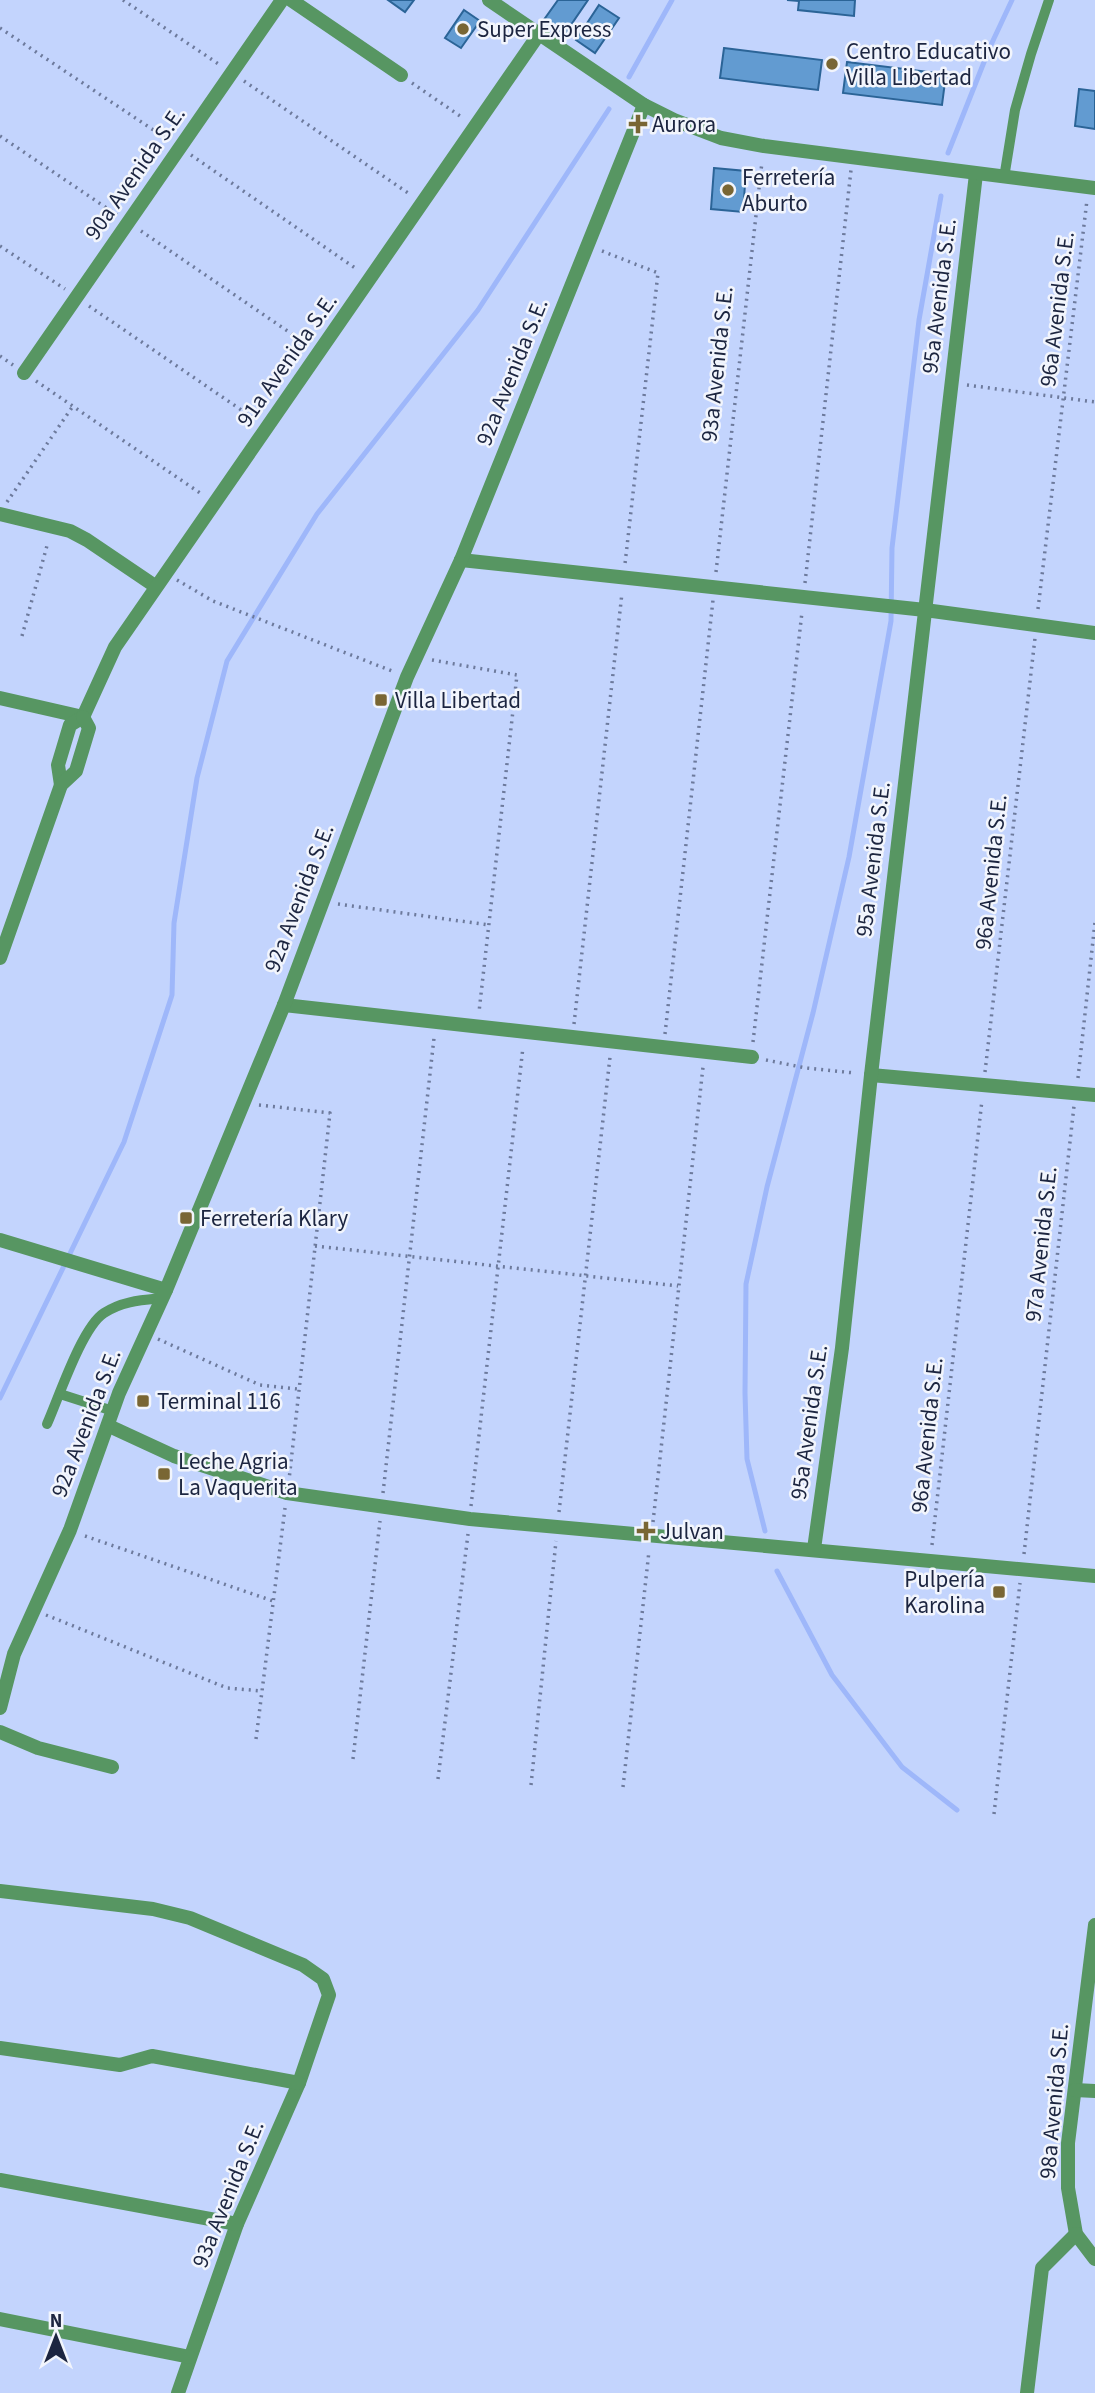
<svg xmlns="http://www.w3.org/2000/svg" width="1095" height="2393" font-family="'Source Sans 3',sans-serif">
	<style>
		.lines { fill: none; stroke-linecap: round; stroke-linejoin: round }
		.stream { stroke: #9eb7fa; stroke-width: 5 }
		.building { fill: #629bd1; stroke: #2b6497; stroke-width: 2 }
		.path { stroke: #6d7a9c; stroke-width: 3.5; stroke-dasharray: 2 5; stroke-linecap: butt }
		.service { stroke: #579662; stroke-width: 10 }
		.minor { stroke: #579662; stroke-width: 14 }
		.tertiary { stroke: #579662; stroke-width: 14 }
		.poi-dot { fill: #796634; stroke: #f2f5fc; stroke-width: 2.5 }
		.labels { text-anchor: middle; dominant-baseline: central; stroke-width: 5; stroke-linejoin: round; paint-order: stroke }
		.poi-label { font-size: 23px; fill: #1c2540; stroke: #f2f5fc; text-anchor: start }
		.street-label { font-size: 23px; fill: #1c2540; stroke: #f2f5fc }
	</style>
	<rect width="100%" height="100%" fill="#c3d4fd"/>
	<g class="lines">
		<g class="stream">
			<polyline points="629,77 672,0"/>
			<polyline points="948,153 990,47 1012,0"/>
			<polyline points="0,1398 124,1142 172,995 174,923 197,778 227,661 317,514 478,310 609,109"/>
			<polyline points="765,1531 747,1459 745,1393 746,1284 767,1187 813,1013 849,857 891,621 892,548 919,320 941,196"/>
			<polyline points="777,1571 832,1675 902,1767 957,1810"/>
		</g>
	</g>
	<g class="building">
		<polygon points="388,0 414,0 405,12"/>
		<polygon points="558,0 588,0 564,35 543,21"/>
		<polygon points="787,0 855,0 854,16 798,10 799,1"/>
		<polygon points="599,5 619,18 595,53 576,40"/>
		<polygon points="464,10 480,21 461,48 445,38"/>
		<polygon points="724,48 822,60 818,90 720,78"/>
		<polygon points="847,62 946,74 942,105 843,93"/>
		<polygon points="1079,89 1095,91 1095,129 1075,126"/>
		<polygon points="714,168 746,171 743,212 711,209"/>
	</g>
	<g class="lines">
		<g class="path">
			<polyline points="123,0 220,65"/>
			<polyline points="0,28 167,139"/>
			<polyline points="244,81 411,195"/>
			<polyline points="412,83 463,118"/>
			<polyline points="0,136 117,215"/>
			<polyline points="191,155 358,270"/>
			<polyline points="141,231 308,345"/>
			<polyline points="0,246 65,289"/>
			<polyline points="602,251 658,273 625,564"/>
			<polyline points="89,306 256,420"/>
			<polyline points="0,356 13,365"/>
			<polyline points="36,381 203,495"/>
			<polyline points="967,385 1095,402"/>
			<polyline points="7,502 73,406"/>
			<polyline points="716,572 762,162"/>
			<polyline points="177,580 213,601 392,671"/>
			<polyline points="805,583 851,170"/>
			<polyline points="1038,609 1087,200"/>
			<polyline points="22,636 48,542"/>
			<polyline points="432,660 517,675 479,1012"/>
			<polyline points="338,904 489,925"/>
			<polyline points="574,1024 622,593"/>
			<polyline points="665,1034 713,600"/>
			<polyline points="753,1042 802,612"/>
			<polyline points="766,1060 806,1068 855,1073"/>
			<polyline points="985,1072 1035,638"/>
			<polyline points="1078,1078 1095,922"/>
			<polyline points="259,1105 330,1113 289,1480"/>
			<polyline points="315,1246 678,1286"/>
			<polyline points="158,1339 260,1385 298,1389"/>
			<polyline points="383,1493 434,1038"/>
			<polyline points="471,1506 523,1047"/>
			<polyline points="559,1512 610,1057"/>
			<polyline points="653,1522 703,1067"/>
			<polyline points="85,1536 273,1601"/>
			<polyline points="932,1545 982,1100"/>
			<polyline points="1024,1554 1074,1106"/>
			<polyline points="46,1615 227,1688 262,1691"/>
			<polyline points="256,1739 285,1508"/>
			<polyline points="353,1759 380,1521"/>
			<polyline points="438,1779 468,1534"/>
			<polyline points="531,1785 556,1541"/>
			<polyline points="623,1787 649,1551"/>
			<polyline points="994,1814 1020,1583"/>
		</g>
		<g class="service">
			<polyline points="1004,178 1015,110 1031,54 1049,0"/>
			<polyline points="60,1394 113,1411"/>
			<path d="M47,1424c12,-27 35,-97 57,-111 18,-12 38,-13 58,-15"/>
		</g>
		<g class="minor">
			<polyline points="291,0 401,75"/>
			<polyline points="24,373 282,0"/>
			<polyline points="0,514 70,531 87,540 155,586"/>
			<polyline points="461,560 925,610 1095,633"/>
			<polyline points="0,698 83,717"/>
			<polyline points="284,1005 752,1057"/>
			<polyline points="871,1075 1095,1095"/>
			<polyline points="0,1240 166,1290"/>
			<polyline points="109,1426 174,1456 287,1493 470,1519 1095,1576"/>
			<polyline points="814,1549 842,1348 871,1075 976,174"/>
			<polyline points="0,1708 14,1654 70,1530 119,1393 166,1290 284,1005 407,677 461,560 644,105"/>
			<polyline points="0,1732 38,1748 112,1767"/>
			<polyline points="0,1891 153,1909 190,1918 303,1965 323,1979 329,1995 299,2083 237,2224 178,2393"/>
			<polyline points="1095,1925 1068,2143 1068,2188 1076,2234 1095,2259"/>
			<polyline points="0,2048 120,2065 152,2056 299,2083"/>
			<polyline points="1075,2090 1095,2091"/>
			<polyline points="0,2180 237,2224"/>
			<polyline points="0,2319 190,2357"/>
			<polyline points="1027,2393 1042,2268 1076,2234"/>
		</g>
		<g class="tertiary">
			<polyline points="489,0 644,105 674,120 721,138 764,146 1095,188"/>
			<polyline points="61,785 58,765 70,725 83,717 115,647 539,34"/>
			<polyline points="0,958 61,785 76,771 89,728 83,717"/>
		</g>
	</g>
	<g class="poi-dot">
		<circle cx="463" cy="29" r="7"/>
		<circle cx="832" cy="64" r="7"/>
		<path d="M634.5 113.5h7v7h7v7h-7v7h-7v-7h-7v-7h7z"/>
		<circle cx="728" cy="190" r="7"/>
		<rect x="374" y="693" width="14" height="14" rx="3.5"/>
		<rect x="179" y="1211" width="14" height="14" rx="3.5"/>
		<rect x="136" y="1394" width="14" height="14" rx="3.5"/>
		<rect x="157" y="1467" width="14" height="14" rx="3.5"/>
		<path d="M642.5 1520.5h7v7h7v7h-7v7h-7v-7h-7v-7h7z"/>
		<rect x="992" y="1585" width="14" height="14" rx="3.5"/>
	</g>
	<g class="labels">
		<g class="poi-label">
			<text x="477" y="29">Super Express</text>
			<text x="846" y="51">Centro Educativo<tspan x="846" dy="26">Villa Libertad</tspan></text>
			<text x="652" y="124">Aurora</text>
			<text x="742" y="177">Ferretería<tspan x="742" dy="26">Aburto</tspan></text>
			<text x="395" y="700">Villa Libertad</text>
			<text x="200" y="1218">Ferretería Klary</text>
			<text x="157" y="1401">Terminal 116</text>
			<text x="178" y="1461">Leche Agria<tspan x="178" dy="26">La Vaquerita</tspan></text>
			<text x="660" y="1531">Julvan</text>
			<text x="985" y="1579" text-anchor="end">Pulpería<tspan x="985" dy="26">Karolina</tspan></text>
		</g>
		<g class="street-label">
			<text transform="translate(135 173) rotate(-55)">90a Avenida S.E.</text>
			<text transform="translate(939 296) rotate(-83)">95a Avenida S.E.</text>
			<text transform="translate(1057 309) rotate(-83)">96a Avenida S.E.</text>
			<text transform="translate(287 360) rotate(-55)">91a Avenida S.E.</text>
			<text transform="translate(717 364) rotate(-84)">93a Avenida S.E.</text>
			<text transform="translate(512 372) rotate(-68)">92a Avenida S.E.</text>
			<text transform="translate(873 859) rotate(-83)">95a Avenida S.E.</text>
			<text transform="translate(991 872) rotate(-84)">96a Avenida S.E.</text>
			<text transform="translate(299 898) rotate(-69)">92a Avenida S.E.</text>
			<text transform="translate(1041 1244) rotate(-84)">97a Avenida S.E.</text>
			<text transform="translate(809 1422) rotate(-82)">95a Avenida S.E.</text>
			<text transform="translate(86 1423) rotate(-69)">92a Avenida S.E.</text>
			<text transform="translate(927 1435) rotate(-84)">96a Avenida S.E.</text>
			<text transform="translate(1054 2101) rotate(-85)">98a Avenida S.E.</text>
			<text transform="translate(228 2194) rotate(-68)">93a Avenida S.E.</text>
		</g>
	</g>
	<g transform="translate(56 2337)" stroke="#f2f5fc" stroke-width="5" paint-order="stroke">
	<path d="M0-5L12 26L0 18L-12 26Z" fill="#1c2540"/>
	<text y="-10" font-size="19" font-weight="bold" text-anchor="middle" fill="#1c2540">N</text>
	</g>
</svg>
